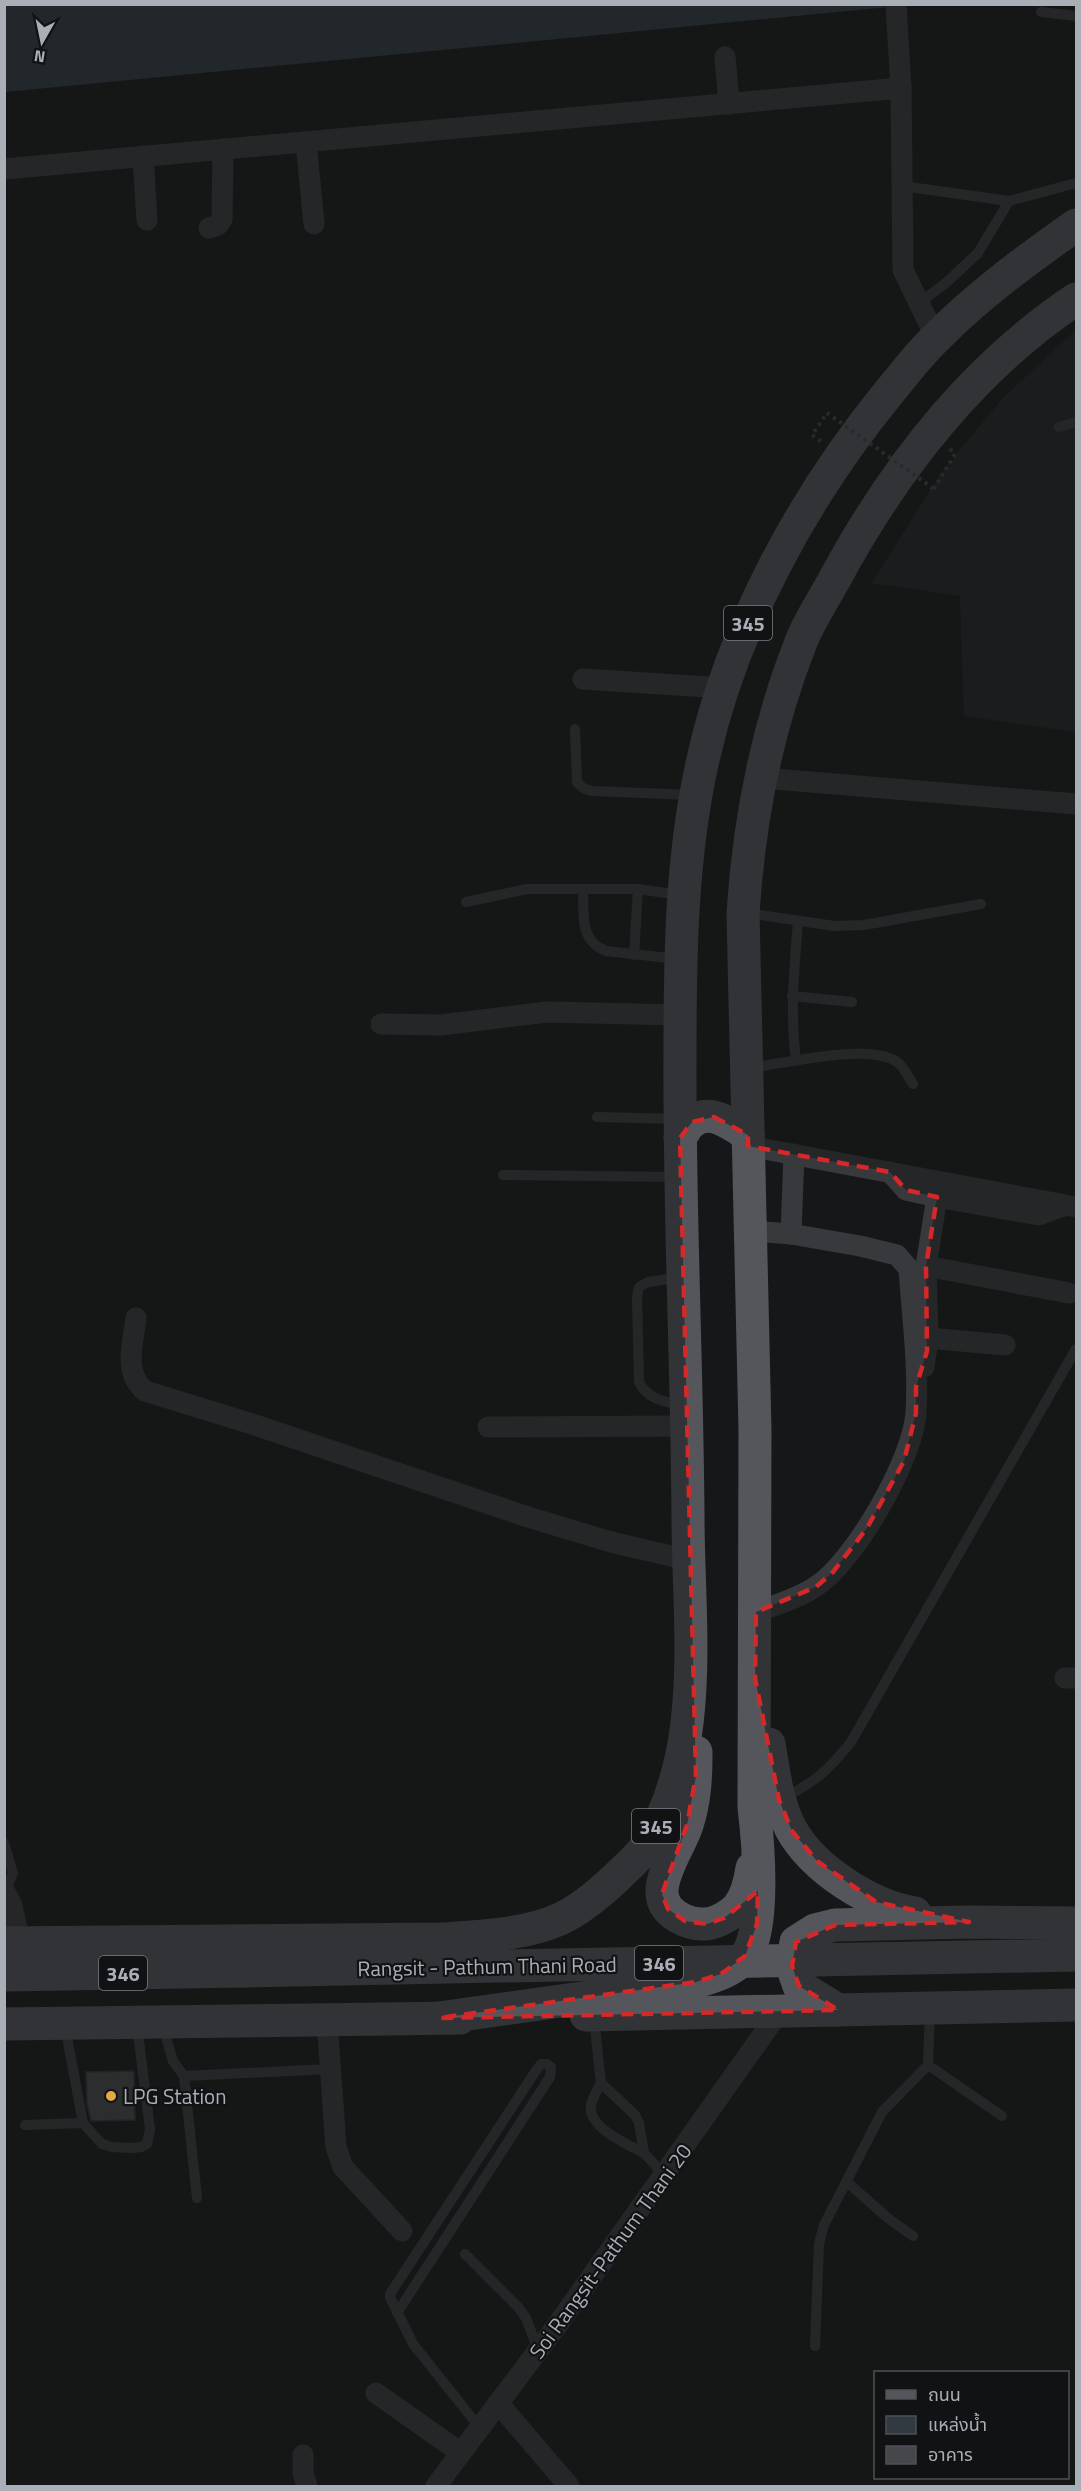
<svg xmlns="http://www.w3.org/2000/svg" width="1081" height="2491" font-family="'Titillium Web','Noto Sans Thai',sans-serif">
	<style>
		.built { fill: #232325 }
		.water { fill: #303a40 }
		.building { fill: #46474b; stroke: #313134; stroke-width: 1.5 }
		.lines { fill: none; stroke-linecap: round; stroke-linejoin: round }
		.path { stroke: #3e4044; stroke-width: 4; stroke-dasharray: 3 4.5; stroke-linecap: butt }
		.service { stroke: #38393d; stroke-width: 10 }
		.minor { stroke: #38393d; stroke-width: 21 }
		.primary { stroke: #54565c; stroke-width: 33 }
		.path-bridge { stroke: #3e4044; stroke-width: 4; stroke-dasharray: 3 4.5; stroke-linecap: butt }
		.primary-bridge { stroke: #54565c; stroke-width: 33 }
		.marked { fill: none; stroke: #d62828; stroke-width: 4.5; stroke-dasharray: 12 8; stroke-linejoin: round }
		.poi-dot { fill: #e5a942; stroke: #111213; stroke-width: 2 }
		.labels { text-anchor: middle; dominant-baseline: central; stroke-width: 4.5; stroke-linejoin: round; paint-order: stroke }
		.shield { fill: #111213; stroke: #7c7f86; stroke-width: 1.5 }
		.shield-label { font-size: 20px; font-weight: bold; fill: #aaaeb7 }
		.street-label { font-size: 21px; fill: #aaaeb7; stroke: #111213 }
		.poi-label { font-size: 21px; fill: #aaaeb7; stroke: #111213; text-anchor: start }
	</style>
	<rect width="100%" height="100%" fill="#161718"/>
	<polygon class="built" points="1076,330 1076,732 964,716 960,596 872,583 941,473 1003,398"/>
	<polygon class="water" points="5,5 910,5 5,92"/>
	<polygon class="building" points="134,2071 135,2120 91,2121 87,2104 86,2072"/>
	<g class="lines">
		<g class="path">
			<polyline points="821,441 812,435 827,413"/>
			<polyline points="934,489 955,454 950,449"/>
		</g>
		<g class="service">
			<polyline points="1041,12 1076,16"/>
			<polyline points="902,186 1009,201 1076,183"/>
			<polyline points="918,304 947,282 978,253 1009,201"/>
			<polyline points="1059,427 1076,422"/>
			<polyline points="575,729 577,782 583,788 592,791 693,795"/>
			<polyline points="466,902 527,889 583,889"/>
			<polyline points="747,913 834,926 864,925 981,904"/>
			<polyline points="634,955 638,889"/>
			<path d="M678,959l-72,-8c-27,-10 -22,-37 -23,-62h55l42,6"/>
			<polyline points="792,996 852,1002"/>
			<path d="M796,1061c-6,-47 -2,-92 2,-139"/>
			<path d="M750,1068c36,-5 110,-23 142,-9 10,4 15,16 21,25"/>
			<polyline points="597,1117 676,1119"/>
			<polyline points="503,1175 677,1177"/>
			<path d="M681,1277l-33,5 -9,5 -2,10 2,85c9,18 25,19 44,24"/>
			<path d="M782,1799c34,-18 45,-27 69,-57l225,-393"/>
			<polyline points="4,1843 13,1873 5,1891"/>
			<polyline points="594,2018 601,2083 635,2115 639,2123 644,2153 665,2176"/>
			<polyline points="65,2026 83,2123 102,2144 112,2147 132,2148 141,2147 147,2144 150,2129 137,2025"/>
			<polyline points="163,2027 173,2061 184,2076 330,2069"/>
			<polyline points="928,2065 1002,2116"/>
			<polyline points="184,2076 197,2198"/>
			<path d="M601,2083c-4,7 -8,14 -10,22 -4,22 37,40 53,48"/>
			<polyline points="25,2125 83,2123"/>
			<polyline points="847,2182 889,2219 913,2236"/>
			<polyline points="465,2254 518,2307 526,2318 538,2350"/>
			<polyline points="397,2313 550,2077 551,2067 547,2064 541,2064 537,2069 390,2294 390,2297 413,2344 480,2428"/>
			<polyline points="815,2346 819,2244 824,2225 882,2112 928,2065 930,2011"/>
		</g>
		<g class="minor">
			<polyline points="896,4 901,88 903,270 936,338"/>
			<polyline points="725,57 729,104"/>
			<polyline points="306,142 314,224"/>
			<polyline points="143,156 147,220"/>
			<polyline points="4,169 901,88"/>
			<polyline points="209,228 218,225 222,219 223,149"/>
			<polyline points="583,679 724,688"/>
			<polyline points="761,778 1076,804"/>
			<polyline points="381,1024 441,1025 547,1012 680,1015"/>
			<polyline points="748,1146 1076,1207"/>
			<polyline points="890,1172 906,1190 937,1197 1039,1215 1063,1206"/>
			<path d="M751,1231l40,3 69,12 37,9 12,14c3,47 10,96 7,143 -2,46 -62,151 -101,175 -18,12 -40,18 -59,25"/>
			<polyline points="791,1234 794,1154"/>
			<polyline points="926,1266 1069,1293"/>
			<path d="M136,1318c-3,25 -13,55 9,73l104,32 279,94 83,25 77,18"/>
			<polyline points="928,1338 1005,1345"/>
			<polyline points="924,1367 928,1338 926,1266 937,1197"/>
			<polyline points="488,1427 687,1426"/>
			<polyline points="1065,1678 1076,1678"/>
			<polyline points="4,1890 12,1906 20,1943"/>
			<polyline points="327,2020 336,2147 343,2167 402,2231"/>
			<polyline points="376,2393 461,2453"/>
			<polyline points="498,2403 569,2486"/>
			<polyline points="303,2455 303,2473 307,2486"/>
			<polyline points="436,2486 558,2324 779,2012"/>
		</g>
		<g class="primary">
			<path d="M680,1138c4,-5 7,-13 12,-16 18,-15 41,3 56,13"/>
			<path d="M769,1744c5,29 8,59 22,85 22,40 80,77 124,84"/>
			<path d="M696,1752c0,25 -1,49 -9,73 -6,19 -26,47 -25,68 1,21 26,32 44,31 11,-1 25,-9 32,-17 9,-11 12,-26 14,-39"/>
			<path d="M4,1943l438,-4c38,-3 83,-4 118,-20 20,-9 41,-27 57,-42 9,-9 20,-18 27,-28 64,-94 44,-226 44,-333 -1,-154 -9,-308 -8,-462 0,-96 1,-195 22,-290 29,-135 101,-267 188,-373 15,-18 29,-37 46,-53 42,-43 92,-79 140,-113"/>
			<polyline points="4,1975 242,1971"/>
			<polyline points="838,2010 799,1986 792,1966 796,1942 815,1930 835,1925 969,1922 1076,1923"/>
			<polyline points="586,2015 1076,2005"/>
			<path d="M439,2018l257,-36c17,-5 37,-11 49,-25 21,-26 13,-117 9,-150l1,-377 -12,-517c6,-92 24,-185 58,-271 8,-21 21,-40 32,-60 59,-110 138,-213 243,-283"/>
			<polyline points="4,2024 460,2018"/>
		</g>
		<polyline class="path-bridge" points="827,413 934,489"/>
		<polyline class="primary-bridge" points="242,1971 1076,1955"/>
	</g>
	<path d="M0 0H1081V2491H0ZM714,1117l34,18v11l142,26 16,18 31,7 -11,69 1,85 -11,36v26l-12,48 -37,67 -34,44 -17,15 -60,25 -1,66 24,122 13,31 25,30 59,41 93,20 -134,3 -39,17 -4,24 7,20 39,24 -399,8 257,-36 25,-8 24,-18 12,-32 1,-33 -34,27 -17,6 -22,-3 -17,-12 -6,-15 25,-69 9,-49 -16,-638 12,-16z" fill="#161718" fill-opacity=".55" fill-rule="evenodd"/>
	<path class="marked" d="M714,1117l34,18v11l142,26 16,18 31,7 -11,69 1,85 -11,36v26l-12,48 -37,67 -34,44 -17,15 -60,25 -1,66 24,122 13,31 25,30 59,41 93,20 -134,3 -39,17 -4,24 7,20 39,24 -399,8 257,-36 25,-8 24,-18 12,-32 1,-33 -34,27 -17,6 -22,-3 -17,-12 -6,-15 25,-69 9,-49 -16,-638 12,-16z"/>
	<circle class="poi-dot" cx="111" cy="2096" r="6"/>
	<g class="labels">
		<g class="shield">
			<rect x="724" y="606" width="48" height="34" rx="4.5"/>
			<rect x="632" y="1809" width="48" height="34" rx="4.5"/>
			<rect x="635" y="1946" width="48" height="34" rx="4.5"/>
			<rect x="99" y="1956" width="48" height="34" rx="4.5"/>
		</g>
		<g class="shield-label">
			<text x="748" y="623">345</text>
			<text x="656" y="1826">345</text>
			<text x="659" y="1963">346</text>
			<text x="123" y="1973">346</text>
		</g>
		<g class="street-label">
			<text transform="translate(487 1966) rotate(-1)">Rangsit - Pathum Thani Road</text>
			<text transform="translate(610 2251) rotate(-54)">Soi Rangsit-Pathum Thani 20</text>
		</g>
		<g class="poi-label">
			<text x="123" y="2096">LPG Station</text>
		</g>
	</g>
	<rect width="1081" height="2491" fill="none" stroke="#aaaeb7" stroke-width="12"/>
	<rect x="874" y="2371" width="195" height="108" fill="#111213" stroke="#4e5055" stroke-width="1.5"/>
	<rect x="886" y="2390" width="30" height="9" fill="#54565c" stroke="#4e5055" stroke-width="1.5"/>
	<text x="928" y="2401" font-size="18" fill="#aaaeb7">ถนน</text>
	<rect x="886" y="2416" width="30" height="18" fill="#303a40" stroke="#4e5055" stroke-width="1.5"/>
	<text x="928" y="2431" font-size="18" fill="#aaaeb7">แหล่งน้ำ</text>
	<rect x="886" y="2446" width="30" height="18" fill="#46474b" stroke="#4e5055" stroke-width="1.5"/>
	<text x="928" y="2461" font-size="18" fill="#aaaeb7">อาคาร</text>
	<g transform="translate(42 42) rotate(189)" stroke="#111213" stroke-width="4.5" paint-order="stroke">
	<path d="M0-4.5L10 22L0 15L-10 22Z" fill="#aaaeb7"/>
	<text y="-9" font-size="16" font-weight="bold" text-anchor="middle" fill="#aaaeb7">N</text>
	</g>
</svg>
